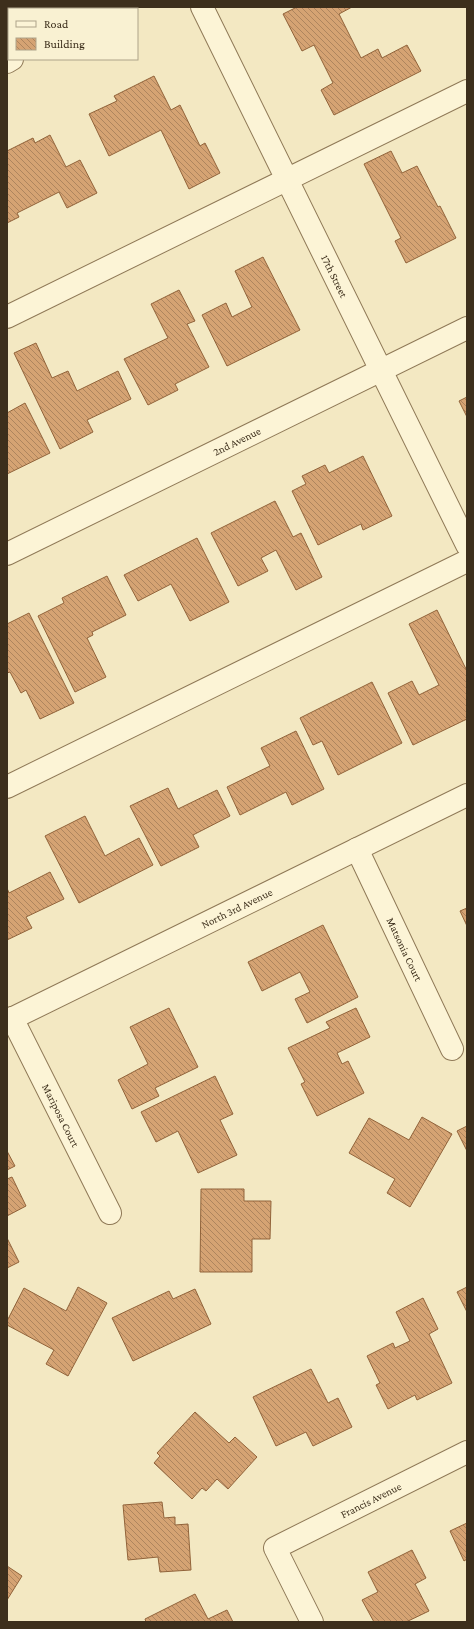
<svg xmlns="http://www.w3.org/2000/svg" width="474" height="1629" font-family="'Crimson Pro',serif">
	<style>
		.building { fill: url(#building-back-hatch); stroke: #91633a }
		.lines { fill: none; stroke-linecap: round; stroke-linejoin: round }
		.minor-casing { stroke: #8f7957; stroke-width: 24 }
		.minor { stroke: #fcf4d6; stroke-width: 22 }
		.labels { text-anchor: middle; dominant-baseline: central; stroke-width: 3; stroke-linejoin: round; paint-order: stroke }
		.street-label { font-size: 11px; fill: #3d2f1c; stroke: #f9f1d2 }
	</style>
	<defs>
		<pattern id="building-back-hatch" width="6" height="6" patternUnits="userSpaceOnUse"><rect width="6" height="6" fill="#d5a373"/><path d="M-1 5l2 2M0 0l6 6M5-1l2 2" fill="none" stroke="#ae855e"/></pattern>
	</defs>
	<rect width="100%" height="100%" fill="#f3e8c2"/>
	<g class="building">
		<polygon points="297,7 352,7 339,14 361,58 378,49 382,58 407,45 421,71 334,115 321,90 333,83 314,45 302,51 283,14"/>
		<polygon points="154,76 171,110 180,105 200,146 205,143 220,173 189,189 161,130 109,156 89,114 117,101 114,96"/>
		<polygon points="50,135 66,167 80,160 97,193 67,208 59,192 17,213 19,217 7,223 7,151 33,138 35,143"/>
		<polygon points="391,151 402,173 417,166 438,207 440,206 456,238 406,263 395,241 401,238 364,164"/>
		<polygon points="263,257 300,330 227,366 202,315 226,303 232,317 252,307 235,271"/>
		<polygon points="179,290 195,321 187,324 209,367 175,384 178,390 148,405 124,359 168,338 151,304"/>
		<polygon points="36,343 52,378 68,371 77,391 118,371 131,399 87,420 93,432 60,449 14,353"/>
		<polygon points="467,397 467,417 459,401"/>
		<polygon points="25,403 50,453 7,474 7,413"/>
		<polygon points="363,456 392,516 363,530 361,524 318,545 292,491 306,484 302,476 325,465 329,473"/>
		<polygon points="275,501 293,537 301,533 322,577 296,590 276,550 261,558 268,571 238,586 211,533"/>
		<polygon points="197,538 229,602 190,621 171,584 138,601 124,575"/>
		<polygon points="107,576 126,615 92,632 93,635 87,638 106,677 75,692 38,616 64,603 62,598"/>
		<polygon points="437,610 467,671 467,719 413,745 388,693 412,681 419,695 439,685 409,624"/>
		<polygon points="29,613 74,703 40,719 26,690 21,693 10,672 7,673 7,624"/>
		<polygon points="372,682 402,743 338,775 322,741 313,745 300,718"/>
		<polygon points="296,731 324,789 292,805 286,792 240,815 227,787 270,766 261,748"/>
		<polygon points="168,788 178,809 217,790 230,816 193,835 199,847 161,866 130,806"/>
		<polygon points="85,816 105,856 139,838 153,865 79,903 45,836"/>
		<polygon points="50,872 64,899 26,917 32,928 7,940 7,888 9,893"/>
		<polygon points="467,908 467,926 460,911"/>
		<polygon points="323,925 358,997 307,1023 295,999 310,992 300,972 262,991 248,962"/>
		<polygon points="169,1008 198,1067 155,1088 159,1096 132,1109 118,1080 148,1064 130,1027"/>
		<polygon points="356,1008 370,1037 337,1053 342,1064 348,1061 364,1093 317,1116 301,1084 305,1082 288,1048 330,1028 326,1022"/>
		<polygon points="215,1076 233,1114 220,1120 237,1155 198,1173 178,1131 156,1142 141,1112"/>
		<polygon points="422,1117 452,1134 410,1207 387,1193 395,1179 349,1153 369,1118 409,1140"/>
		<polygon points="467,1126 467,1151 457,1131"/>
		<polygon points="7,1151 15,1166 7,1170"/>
		<polygon points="12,1177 26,1206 7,1216 7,1179"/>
		<polygon points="201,1189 244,1189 244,1201 271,1201 270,1239 252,1239 252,1272 200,1272"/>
		<polygon points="7,1238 19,1262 7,1268"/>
		<polygon points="78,1287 107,1303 68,1376 46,1364 54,1350 7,1325 7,1321 24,1288 66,1311"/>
		<polygon points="467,1287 467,1312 457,1292"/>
		<polygon points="195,1289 211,1324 133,1361 112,1318 169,1291 173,1299"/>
		<polygon points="423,1298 438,1329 429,1334 452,1383 417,1400 415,1395 388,1409 376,1385 380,1383 367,1356 393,1343 395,1348 410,1341 396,1312"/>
		<polygon points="311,1369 328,1403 338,1398 352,1427 313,1446 306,1432 276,1446 253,1397"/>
		<polygon points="195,1412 229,1443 235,1437 257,1457 228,1489 217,1479 206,1491 202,1488 192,1499 154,1463 160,1456 157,1453"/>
		<polygon points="162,1502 164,1518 175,1517 175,1525 188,1524 191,1570 160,1572 158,1557 128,1560 123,1505"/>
		<polygon points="467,1523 467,1559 464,1561 450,1531"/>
		<polygon points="412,1550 426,1578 415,1584 429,1611 406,1622 374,1622 362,1600 378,1592 368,1572"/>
		<polygon points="7,1566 22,1576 7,1600"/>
		<polygon points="195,1594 208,1619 227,1610 233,1622 146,1622 145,1619"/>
	</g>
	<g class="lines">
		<defs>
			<g id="minor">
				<path id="s1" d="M202,7l265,538"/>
				<polyline points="113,9 117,7"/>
				<polyline points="7,62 12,59"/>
				<polyline points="7,317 467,91"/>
				<path id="s2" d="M7,554l460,-226"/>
				<polyline points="7,787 467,561"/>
				<path id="s3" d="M357,849l95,200"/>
				<path id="s4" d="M12,1018l98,195"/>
				<path id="s5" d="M7,1021l460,-226"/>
				<path id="s6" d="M312,1622l-37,-74 192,-96"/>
			</g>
		</defs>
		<use href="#minor" class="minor-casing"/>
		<use href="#minor" class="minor"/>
	</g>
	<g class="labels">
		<g class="street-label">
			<text stroke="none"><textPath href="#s1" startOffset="300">17th Street</textPath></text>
			<text stroke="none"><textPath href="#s2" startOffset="256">2nd Avenue</textPath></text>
			<text stroke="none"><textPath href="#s5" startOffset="256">North 3rd Avenue</textPath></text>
			<text stroke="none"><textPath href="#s3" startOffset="111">Matsonia Court</textPath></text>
			<text stroke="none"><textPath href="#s4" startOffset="109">Mariposa Court</textPath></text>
			<text stroke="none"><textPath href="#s6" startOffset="190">Francis Avenue</textPath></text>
		</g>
	</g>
	<rect width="474" height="1629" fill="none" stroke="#3d2f1c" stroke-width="16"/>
	<rect x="8" y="8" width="130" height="52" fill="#f9f1d2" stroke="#aea389"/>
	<rect x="16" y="21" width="20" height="6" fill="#fcf4d6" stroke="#aea389"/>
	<text x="44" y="28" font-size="12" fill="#3d2f1c">Road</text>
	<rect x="16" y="38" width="20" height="12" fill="url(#building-back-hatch)" stroke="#aea389"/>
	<text x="44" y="48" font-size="12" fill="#3d2f1c">Building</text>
</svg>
